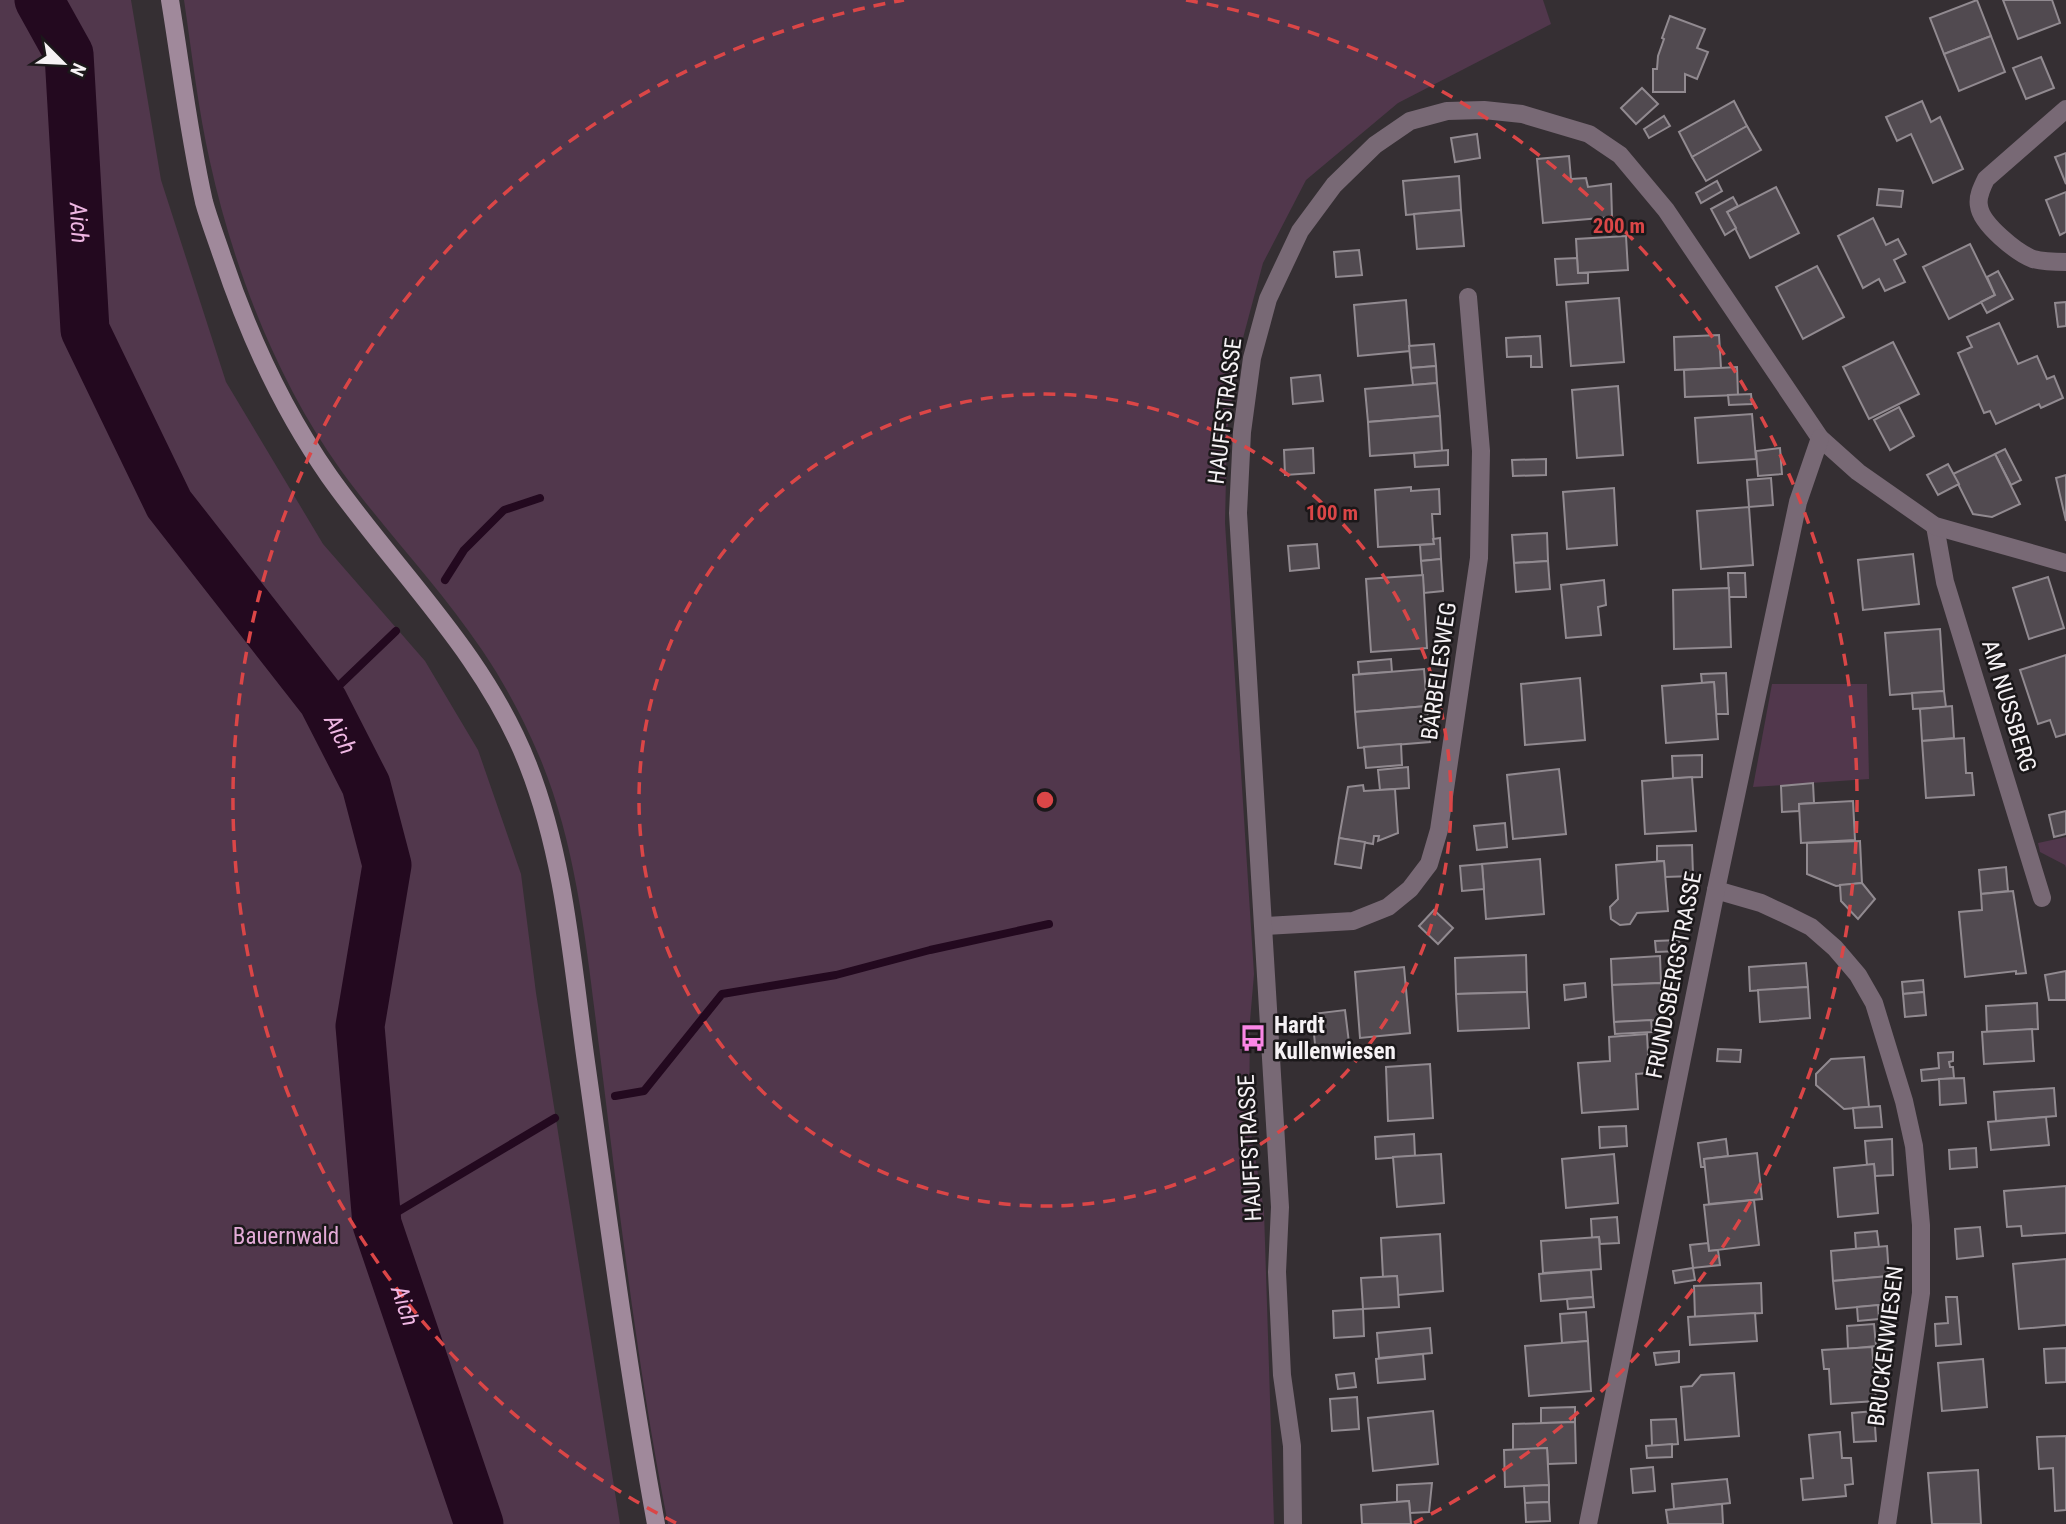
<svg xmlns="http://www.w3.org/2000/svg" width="2066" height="1524" font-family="'Roboto Condensed',sans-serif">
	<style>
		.green { fill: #51374c }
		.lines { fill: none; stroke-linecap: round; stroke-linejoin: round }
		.stream { stroke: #23091f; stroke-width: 8 }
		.river { stroke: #23091f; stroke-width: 49 }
		.building { fill: #514a50; stroke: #918a90; stroke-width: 2 }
		.minor { stroke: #786975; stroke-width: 18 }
		.secondary { stroke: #a0899b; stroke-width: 18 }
		.ring { fill: none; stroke: #db4647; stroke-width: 3.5; stroke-dasharray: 12 9 }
		.labels { text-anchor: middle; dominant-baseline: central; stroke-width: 5; stroke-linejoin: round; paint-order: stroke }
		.street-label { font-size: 23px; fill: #f6f2f5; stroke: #1b181a }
		.poi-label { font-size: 23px; font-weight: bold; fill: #f6f2f5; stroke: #1b181a; text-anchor: start }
		.park-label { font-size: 23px; fill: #e3abd7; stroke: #1b181a }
		.water-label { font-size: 24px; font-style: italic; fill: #efb7e3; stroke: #1b181a }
		.centre { fill: #db4647; stroke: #1b181a; stroke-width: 3.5 }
		.ring-label { font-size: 21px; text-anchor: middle; font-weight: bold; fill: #db4647; stroke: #1b181a; stroke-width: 5; stroke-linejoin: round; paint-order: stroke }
	</style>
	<rect width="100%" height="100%" fill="#352f33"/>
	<g class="green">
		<polygon points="0,0 131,0 161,180 226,382 323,544 425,661 478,750 521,874 536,993 620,1524 0,1524"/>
		<path d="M184,0h1359l8,24 -153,79 -92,77 -43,83 -24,90 -12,78 -2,92 29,451 -4,47 -1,99 15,91 10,313h-606c-30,-152 -48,-308 -67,-462 -13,-100 -22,-211 -61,-304 -16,-38 -35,-74 -58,-108 -43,-64 -97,-119 -142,-181 -63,-88 -107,-202 -130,-307 -12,-53 -18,-108 -26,-162z"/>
		<polygon points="1772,684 1867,684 1869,779 1753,787"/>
		<polygon points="2066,837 2066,868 2065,865 2040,852 2038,843"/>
	</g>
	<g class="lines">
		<g class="stream">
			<polyline points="445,580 464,550 504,510 540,498"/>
			<polyline points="323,701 396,631"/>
			<polyline points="615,1096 644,1091 722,994 836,975 930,950 1049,924"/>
			<polyline points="377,1224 555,1118"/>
		</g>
		<path class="river" id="s1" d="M39,0l30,54 16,276 84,174 154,197 43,84 21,80 -27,161 17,198 102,300"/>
	</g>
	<g class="building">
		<polygon points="1977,0 1991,36 1944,54 1930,18"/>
		<polygon points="2003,0 2052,0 2060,23 2018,39"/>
		<polygon points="1670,16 1705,29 1697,48 1708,52 1697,79 1685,74 1685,92 1653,92 1653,69 1657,69 1658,56 1664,39 1662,38"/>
		<polygon points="1991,36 2005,72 1959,91 1944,54"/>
		<polygon points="2041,57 2054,88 2026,99 2013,68"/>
		<polygon points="1642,88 1658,104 1636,124 1621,108"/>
		<polygon points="1734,101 1747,126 1692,157 1679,132"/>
		<polygon points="1922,101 1931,122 1940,117 1963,169 1933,183 1911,134 1897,141 1886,117"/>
		<polygon points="1664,116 1670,126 1649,138 1644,129"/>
		<polygon points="1747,126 1761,150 1706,181 1692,157"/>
		<polygon points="1477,134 1480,158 1455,162 1451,138"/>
		<polygon points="2066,153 2066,184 2055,157"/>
		<polygon points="1569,156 1571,179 1586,178 1588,187 1611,184 1612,217 1543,223 1537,159"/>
		<polygon points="1459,176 1461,210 1406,215 1403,181"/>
		<polygon points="1717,181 1722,191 1701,203 1696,193"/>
		<polygon points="1776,187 1799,233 1750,258 1727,212"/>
		<polygon points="1879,189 1903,191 1901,207 1877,205"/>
		<polygon points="2066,192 2066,232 2060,235 2046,200"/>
		<polygon points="1733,197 1738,206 1727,212 1736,228 1725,235 1711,209"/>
		<polygon points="1461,210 1464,246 1417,249 1414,214"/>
		<polygon points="1873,218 1886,245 1898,239 1906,254 1894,260 1905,282 1885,291 1879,279 1863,288 1838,236"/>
		<polygon points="1626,236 1628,270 1578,273 1576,239"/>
		<polygon points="1970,244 1995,295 1949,319 1923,267"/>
		<polygon points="1359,250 1362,275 1336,277 1334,252"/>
		<polygon points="1577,258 1578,273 1588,273 1588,283 1557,285 1555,259"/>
		<polygon points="1817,266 1844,317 1803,339 1776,287"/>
		<polygon points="1998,271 2013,299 1987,313 1981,302 1995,295 1987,277"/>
		<polygon points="1619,298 1624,362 1571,366 1566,302"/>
		<polygon points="1406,300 1410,351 1358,356 1354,305"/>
		<polygon points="2066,302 2066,326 2058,327 2055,303"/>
		<polygon points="1999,323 2018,364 2037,356 2047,379 2054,376 2063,398 2041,408 2039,404 1996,424 1990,411 1984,413 1958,353 1972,347 1967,337"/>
		<polygon points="1719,335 1721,368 1675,370 1674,337"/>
		<polygon points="1540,336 1542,367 1531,367 1531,356 1507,357 1506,338"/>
		<polygon points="1893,342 1919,394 1869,419 1843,367"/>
		<polygon points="1434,344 1436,366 1411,368 1409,346"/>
		<polygon points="1436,366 1437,383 1413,385 1411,368"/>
		<polygon points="1737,367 1738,395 1685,397 1684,370"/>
		<polygon points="1320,375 1323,401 1293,404 1291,378"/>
		<polygon points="1437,383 1440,416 1368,422 1365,389"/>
		<polygon points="1618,386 1623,455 1577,458 1572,390"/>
		<polygon points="1751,394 1752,404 1729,405 1728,395"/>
		<polygon points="1899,407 1914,436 1890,450 1874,420"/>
		<polygon points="1752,414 1756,459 1698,463 1695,418"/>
		<polygon points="1440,416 1442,451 1370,456 1368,422"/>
		<polygon points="1313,448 1314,473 1285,475 1284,450"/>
		<polygon points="1780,448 1782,474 1758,476 1756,451"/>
		<polygon points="2005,449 2021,480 2011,485 1995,454"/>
		<polygon points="1448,450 1448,465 1415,467 1414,453"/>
		<polygon points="1995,454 2020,504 1992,517 1973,514 1953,474"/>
		<polygon points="1546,459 1546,475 1513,476 1512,460"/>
		<polygon points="1948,464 1959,484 1938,495 1927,475"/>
		<polygon points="2066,475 2066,521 2056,478"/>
		<polygon points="1771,478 1773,505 1749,507 1747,480"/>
		<polygon points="1411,487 1411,491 1439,489 1440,514 1432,514 1434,544 1378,547 1375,490"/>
		<polygon points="1614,488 1617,545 1567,549 1563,492"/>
		<polygon points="1749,507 1753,565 1701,569 1697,511"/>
		<polygon points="1547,533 1548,561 1514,563 1512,535"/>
		<polygon points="1440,538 1441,559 1421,561 1420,545 1434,544 1433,539"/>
		<polygon points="1317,544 1319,568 1290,571 1288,546"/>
		<polygon points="1913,554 1919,604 1863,610 1858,560"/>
		<polygon points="1441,559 1443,591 1424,593 1421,561"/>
		<polygon points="1548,561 1550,589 1516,592 1514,563"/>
		<polygon points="1728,573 1745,573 1746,597 1729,597"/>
		<polygon points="1423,575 1427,648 1371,652 1366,579"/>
		<polygon points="2048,577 2064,628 2029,639 2013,588"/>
		<polygon points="1604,580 1606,605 1598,607 1601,635 1566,638 1561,585"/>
		<polygon points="1729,588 1731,647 1674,649 1673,590"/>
		<polygon points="1940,629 1944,691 1890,695 1885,633"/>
		<polygon points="2066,655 2066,734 2056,737 2050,720 2038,724 2020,670"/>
		<polygon points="1391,659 1392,672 1359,674 1358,662"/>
		<polygon points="1424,669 1427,706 1355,712 1353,675"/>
		<polygon points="1726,673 1728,714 1716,714 1714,682 1702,683 1701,674"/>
		<polygon points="1580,678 1585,740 1525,745 1521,684"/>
		<polygon points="1714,682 1718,739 1666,743 1662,686"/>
		<polygon points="1944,691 1946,707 1913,709 1912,693"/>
		<polygon points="1427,706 1430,742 1358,748 1355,712"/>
		<polygon points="1952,706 1954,738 1922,741 1920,709"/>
		<polygon points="1964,738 1966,773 1972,773 1974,795 1926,798 1922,741"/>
		<polygon points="1401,744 1402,765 1366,768 1364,747"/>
		<polygon points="1702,755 1702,777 1673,778 1672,756"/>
		<polygon points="1408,767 1409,788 1380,790 1378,770"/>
		<polygon points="1559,769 1566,834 1513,839 1507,775"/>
		<polygon points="1692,777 1696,831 1645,834 1642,781"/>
		<polygon points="1813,783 1814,803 1799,804 1799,811 1782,812 1781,786"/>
		<polygon points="1363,785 1364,791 1395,789 1398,833 1378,841 1379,836 1374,836 1373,844 1339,838 1348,787"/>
		<polygon points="1853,801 1855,840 1801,843 1799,804"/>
		<polygon points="2066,811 2066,834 2054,837 2049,815"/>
		<polygon points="1505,823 1507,847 1477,850 1474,826"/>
		<polygon points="1339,838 1365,842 1361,868 1335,864"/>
		<polygon points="1860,841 1862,883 1836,886 1807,874 1807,843"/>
		<polygon points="1692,845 1693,876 1665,877 1664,861 1657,861 1657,846"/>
		<polygon points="1540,859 1544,914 1486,919 1482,864"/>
		<polygon points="1664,861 1668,911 1637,913 1630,924 1620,925 1611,919 1610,907 1618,899 1616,865"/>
		<polygon points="1482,864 1484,889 1462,891 1460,866"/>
		<polygon points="2006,867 2008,891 1981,894 1979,870"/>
		<polygon points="1862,883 1875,899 1858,919 1841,901 1840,885"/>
		<polygon points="2013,891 2026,973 2016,974 2016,971 1965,977 1959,912 1982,910 1981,894"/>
		<polygon points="1434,910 1453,928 1438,944 1419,926"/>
		<polygon points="1679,940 1680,951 1656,952 1655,941"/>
		<polygon points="1526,955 1527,992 1456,994 1455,958"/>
		<polygon points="1660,956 1661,983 1612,985 1611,959"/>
		<polygon points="1806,963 1808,987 1750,991 1749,967"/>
		<polygon points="1404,967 1410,1033 1360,1038 1355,972"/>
		<polygon points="2066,971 2066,1000 2049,1000 2045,975"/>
		<polygon points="1923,980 1924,992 1903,994 1902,982"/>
		<polygon points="1585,983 1586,997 1565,1000 1564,985"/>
		<polygon points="1661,983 1662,1020 1614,1022 1612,985"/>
		<polygon points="1808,987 1810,1018 1760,1022 1758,990"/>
		<polygon points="1527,992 1529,1028 1458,1031 1456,994"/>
		<polygon points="1924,992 1926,1015 1905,1017 1903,994"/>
		<polygon points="2037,1003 2038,1029 1987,1032 1986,1006"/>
		<polygon points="1345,1010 1350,1051 1316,1054 1312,1014"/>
		<polygon points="1651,1020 1652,1032 1615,1034 1614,1022"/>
		<polygon points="2032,1029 2034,1061 1984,1064 1982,1032"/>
		<polygon points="1647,1034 1649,1073 1636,1074 1638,1109 1582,1113 1578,1063 1610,1061 1609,1037"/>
		<polygon points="1718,1049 1741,1050 1740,1062 1717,1061"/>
		<polygon points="1953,1052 1953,1061 1949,1062 1950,1067 1953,1067 1954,1078 1922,1081 1921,1070 1939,1068 1938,1053"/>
		<polygon points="1864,1057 1869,1107 1844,1109 1816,1085 1816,1074 1831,1059"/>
		<polygon points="1430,1064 1433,1118 1388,1121 1386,1067"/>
		<polygon points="1964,1078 1966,1103 1940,1105 1939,1079"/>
		<polygon points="2054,1088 2056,1116 1996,1121 1994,1092"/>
		<polygon points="1880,1106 1882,1127 1855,1128 1853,1108"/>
		<polygon points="2046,1117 2049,1145 1991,1150 1988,1122"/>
		<polygon points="1626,1126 1627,1146 1600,1148 1599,1127"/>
		<polygon points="1414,1134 1415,1156 1376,1159 1375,1137"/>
		<polygon points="1726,1139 1728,1156 1704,1159 1705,1167 1701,1167 1698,1143"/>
		<polygon points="1892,1139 1893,1175 1875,1176 1874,1164 1867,1165 1865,1141"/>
		<polygon points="1976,1148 1977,1167 1950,1169 1949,1150"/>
		<polygon points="1757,1153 1762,1199 1709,1204 1704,1159"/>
		<polygon points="1441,1154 1444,1203 1397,1207 1393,1157"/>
		<polygon points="1614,1154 1618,1203 1566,1208 1562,1159"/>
		<polygon points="1874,1164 1878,1213 1838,1217 1834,1168"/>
		<polygon points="2066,1186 2066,1233 2022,1236 2021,1226 2007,1227 2004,1191"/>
		<polygon points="1754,1200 1759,1245 1709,1251 1704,1205"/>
		<polygon points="1617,1217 1619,1243 1600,1244 1599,1237 1592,1238 1591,1219"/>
		<polygon points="1980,1227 1983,1256 1957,1259 1955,1229"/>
		<polygon points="1877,1231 1879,1247 1856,1249 1855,1233"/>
		<polygon points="1440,1234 1443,1291 1398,1295 1397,1276 1383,1277 1381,1238"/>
		<polygon points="1599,1237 1601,1269 1543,1273 1541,1241"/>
		<polygon points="1708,1243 1709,1251 1718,1250 1720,1265 1693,1268 1690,1245"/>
		<polygon points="1887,1246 1889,1276 1833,1281 1831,1251"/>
		<polygon points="2066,1259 2066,1325 2019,1329 2013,1264"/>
		<polygon points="1693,1268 1695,1280 1675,1283 1673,1271"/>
		<polygon points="1591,1270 1593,1297 1541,1301 1539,1274"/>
		<polygon points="1397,1276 1399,1307 1363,1309 1361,1278"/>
		<polygon points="1889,1276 1892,1304 1836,1309 1833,1281"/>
		<polygon points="1761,1283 1762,1313 1695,1317 1694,1286"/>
		<polygon points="1593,1297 1594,1307 1568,1309 1567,1299"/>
		<polygon points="1946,1297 1957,1297 1961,1344 1936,1346 1935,1324 1948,1323"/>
		<polygon points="1878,1305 1879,1319 1858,1321 1857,1307"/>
		<polygon points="1363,1309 1364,1336 1334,1338 1333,1311"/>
		<polygon points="1586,1312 1588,1341 1562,1343 1560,1314"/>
		<polygon points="1755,1313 1757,1341 1690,1345 1688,1317"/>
		<polygon points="1874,1324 1876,1346 1848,1349 1847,1326"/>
		<polygon points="1430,1328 1432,1353 1379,1358 1377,1333"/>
		<polygon points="1588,1341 1591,1391 1529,1396 1525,1346"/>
		<polygon points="1872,1347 1876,1401 1831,1404 1829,1369 1824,1369 1822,1350"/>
		<polygon points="2066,1348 2066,1382 2046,1383 2044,1349"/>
		<polygon points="1679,1351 1679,1362 1656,1365 1654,1353"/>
		<polygon points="1423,1354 1425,1379 1378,1383 1376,1359"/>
		<polygon points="1983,1359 1987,1407 1942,1411 1938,1363"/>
		<polygon points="1354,1373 1356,1387 1338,1389 1336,1375"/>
		<polygon points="1734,1373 1739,1436 1685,1440 1681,1387 1692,1386 1701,1375"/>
		<polygon points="1357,1397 1359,1429 1332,1431 1330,1399"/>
		<polygon points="1575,1407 1575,1422 1541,1423 1541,1408"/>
		<polygon points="1433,1411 1438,1464 1373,1471 1368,1418"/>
		<polygon points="1874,1411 1876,1441 1854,1442 1852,1413"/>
		<polygon points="1676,1419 1678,1444 1652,1446 1651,1420"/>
		<polygon points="1575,1422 1576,1463 1548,1464 1547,1448 1513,1450 1513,1424"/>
		<polygon points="1840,1432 1842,1458 1851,1458 1853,1484 1845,1485 1846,1496 1803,1500 1801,1479 1813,1478 1809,1435"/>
		<polygon points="2066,1436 2066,1510 2055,1511 2053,1468 2039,1469 2037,1437"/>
		<polygon points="1672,1444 1672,1457 1647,1458 1646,1446"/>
		<polygon points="1547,1448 1549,1485 1505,1487 1504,1450"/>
		<polygon points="1653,1467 1655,1491 1633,1493 1631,1469"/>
		<polygon points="1978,1470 1981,1524 1932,1524 1928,1473"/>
		<polygon points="1727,1479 1730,1503 1674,1509 1672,1484"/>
		<polygon points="1432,1483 1429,1512 1410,1513 1409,1501 1397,1502 1397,1485"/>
		<polygon points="1549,1485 1549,1502 1525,1503 1524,1486"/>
		<polygon points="1409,1501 1411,1524 1362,1524 1361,1505"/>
		<polygon points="1549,1502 1550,1521 1526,1522 1525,1503"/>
		<polygon points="1722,1504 1723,1524 1668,1524 1666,1510"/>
	</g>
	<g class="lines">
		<g class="minor">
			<path d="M2066,109l-80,70c-4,8 -9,18 -7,27 2,18 38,47 54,53 11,3 22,3 33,3"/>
			<polyline points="1935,526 1945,582 2042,898"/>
			<polyline points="1716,890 1761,903 1789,916 1811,927 1835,948 1858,975 1874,1003 1904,1101 1914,1146 1921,1225 1921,1293 1887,1524"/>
			<polyline points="1264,926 1353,921 1388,907 1410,889 1429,864 1439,830 1479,558 1481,451 1468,297"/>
			<polyline points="1293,1524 1292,1446 1282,1375 1277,1272 1280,1207 1238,513 1242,432 1252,358 1268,299 1300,231 1334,185 1375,145 1410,121 1447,111 1484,110 1522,114 1589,134 1620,155 1666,210 1820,438 1858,472 1935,526 2066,563"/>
			<polyline points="1588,1524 1716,890 1798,502 1820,438"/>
		</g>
		<path class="secondary" d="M170,0c11,67 19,136 34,202 5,18 12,36 18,54 26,78 60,153 107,220 68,96 156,178 199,289 37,94 44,198 58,297 22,155 42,309 70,462"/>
	</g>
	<g class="ring">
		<circle cx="1045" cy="800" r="406"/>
		<path d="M676 1523A812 812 0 0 1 904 0M1186 0A812 812 0 0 1 1414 1523"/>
	</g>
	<defs>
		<symbol id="bus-bare" viewBox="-9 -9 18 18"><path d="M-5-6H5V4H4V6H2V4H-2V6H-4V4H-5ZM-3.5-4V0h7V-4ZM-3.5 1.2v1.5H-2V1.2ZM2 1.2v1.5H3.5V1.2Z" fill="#fa87e6" stroke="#1b181a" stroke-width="2.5" paint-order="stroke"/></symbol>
	</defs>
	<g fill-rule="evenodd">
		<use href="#bus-bare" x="1234" y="1019" width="38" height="38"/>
	</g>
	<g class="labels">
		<g class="street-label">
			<text transform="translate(1225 411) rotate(-83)">HAUFFSTRASSE</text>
			<text transform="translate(1439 671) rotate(-82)">BÄRBELESWEG</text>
			<text transform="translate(2009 706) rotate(73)">AM NUSSBERG</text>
			<text transform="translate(1674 975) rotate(-79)">FRUNDSBERGSTRASSE</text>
			<text transform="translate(1250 1148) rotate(-93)">HAUFFSTRASSE</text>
			<text transform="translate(1886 1346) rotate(-83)">BRUCKENWIESEN</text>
		</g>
		<g class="poi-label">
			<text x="1274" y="1025">Hardt<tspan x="1274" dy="26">Kullenwiesen</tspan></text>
		</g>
		<g class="park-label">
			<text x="286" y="1236">Bauernwald</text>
		</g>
		<g class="water-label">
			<text stroke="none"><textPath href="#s1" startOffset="231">Aich</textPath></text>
			<text stroke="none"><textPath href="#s1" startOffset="819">Aich</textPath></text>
			<text stroke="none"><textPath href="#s1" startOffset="1407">Aich</textPath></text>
		</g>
	</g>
	<circle cx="1045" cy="800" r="10" class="centre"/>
	<g class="ring-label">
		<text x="1619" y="233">200 m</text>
		<text x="1332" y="520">100 m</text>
	</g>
	<g transform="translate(63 63) rotate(114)" stroke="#1b181a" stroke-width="5" paint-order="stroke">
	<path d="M0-5L12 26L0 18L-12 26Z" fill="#f6f2f5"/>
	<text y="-10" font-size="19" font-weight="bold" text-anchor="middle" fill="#f6f2f5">N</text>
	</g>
</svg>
